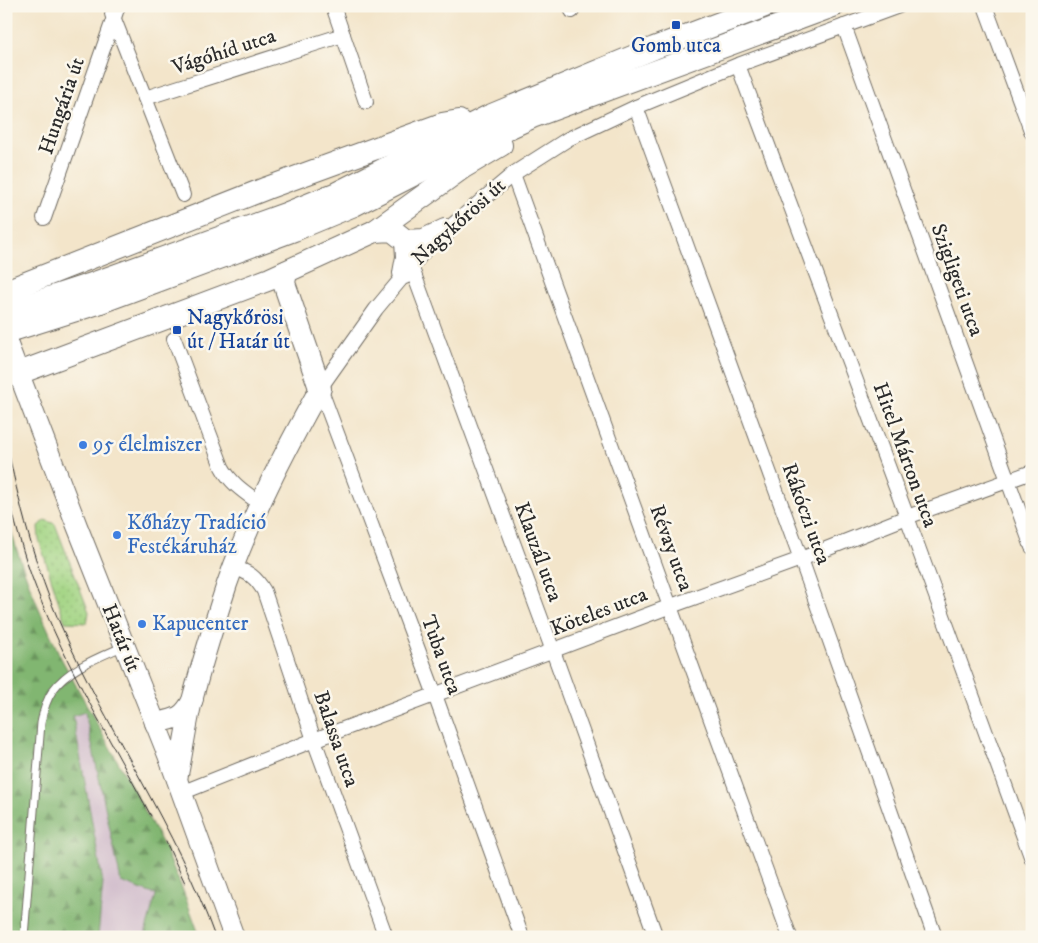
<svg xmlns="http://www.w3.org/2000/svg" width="1038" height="943" font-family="'IM FELL DW Pica',serif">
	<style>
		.industrial { fill: #d1bdcc }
		.grass { fill: url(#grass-dots); stroke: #668057 }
		.forest { fill: url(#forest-firs); stroke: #56704e }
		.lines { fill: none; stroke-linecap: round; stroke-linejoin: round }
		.lane-casing { stroke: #716c63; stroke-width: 9 }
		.street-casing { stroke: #716c63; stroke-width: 16 }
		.secondary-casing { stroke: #716c63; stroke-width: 22 }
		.primary-casing { stroke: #716c63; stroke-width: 24 }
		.lane { stroke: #fff; stroke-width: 7 }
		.street { stroke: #fff; stroke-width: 14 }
		.secondary { stroke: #fff; stroke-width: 20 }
		.primary { stroke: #fff; stroke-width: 22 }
		.tram { stroke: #2b2b2b; stroke-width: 1 }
		.transit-dot { fill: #1a4fb4; stroke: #fbf7ec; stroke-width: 2 }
		.shop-dot { fill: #3f7fe0; stroke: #fbf7ec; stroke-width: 2 }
		.labels { text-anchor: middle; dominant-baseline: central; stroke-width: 5; stroke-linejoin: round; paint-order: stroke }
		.transit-label { font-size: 21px; fill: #164399; stroke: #fbf7ec }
		.street-label { font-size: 21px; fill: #2b2b2b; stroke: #fbf7ec }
		.shop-label { font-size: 21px; fill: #366cbe; stroke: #fbf7ec; text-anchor: start }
	</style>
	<defs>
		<pattern id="grass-dots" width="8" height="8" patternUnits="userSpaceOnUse" patternTransform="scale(1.25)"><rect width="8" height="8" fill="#a2d483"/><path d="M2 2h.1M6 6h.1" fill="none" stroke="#8cb671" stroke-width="1.8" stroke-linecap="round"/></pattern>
		<pattern id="forest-firs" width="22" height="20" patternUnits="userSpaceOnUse" patternTransform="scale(1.25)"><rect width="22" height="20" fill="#81b671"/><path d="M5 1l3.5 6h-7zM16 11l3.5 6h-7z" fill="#6a945d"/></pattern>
	</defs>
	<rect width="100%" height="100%" fill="#fbf7ec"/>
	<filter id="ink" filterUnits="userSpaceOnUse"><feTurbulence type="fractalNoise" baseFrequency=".02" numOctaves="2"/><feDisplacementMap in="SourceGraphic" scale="10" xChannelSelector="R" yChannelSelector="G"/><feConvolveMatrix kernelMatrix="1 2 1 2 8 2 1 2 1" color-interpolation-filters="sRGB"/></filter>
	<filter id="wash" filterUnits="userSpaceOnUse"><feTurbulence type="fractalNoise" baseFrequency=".0096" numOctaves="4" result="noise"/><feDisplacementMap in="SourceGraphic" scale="20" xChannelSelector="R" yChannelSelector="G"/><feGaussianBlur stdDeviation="1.12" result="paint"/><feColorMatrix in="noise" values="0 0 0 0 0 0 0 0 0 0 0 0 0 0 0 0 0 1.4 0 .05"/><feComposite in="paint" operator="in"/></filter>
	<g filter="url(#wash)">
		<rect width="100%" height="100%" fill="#f3e5ca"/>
		<polygon class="industrial" points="85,712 121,881 156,895 144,937 98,937 103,883 73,716"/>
		<polygon class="grass" points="45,520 55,524 89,612 87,623 65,622 39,540 38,526"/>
		<path class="forest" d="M6,511c12,51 33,99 55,147l103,188 18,42 18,49h-56l12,-42 -35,-13 -36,-170 -12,4 30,167 -5,54h-92z"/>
	</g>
	<g filter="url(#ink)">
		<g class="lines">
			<defs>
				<path id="lane" d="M24,937l17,-214c2,-11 5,-23 12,-33 16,-22 47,-33 71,-44"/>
				<g id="street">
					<polyline points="333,6 366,102"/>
					<polyline points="570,6 572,11"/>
					<polyline points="985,6 1032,133"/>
					<polyline points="112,14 183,195"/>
					<polyline points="844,26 1032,547"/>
					<polyline points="738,65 907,517 1032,859"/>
					<polyline points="145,98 343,35"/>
					<polyline points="636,107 801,559 935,937"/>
					<polyline points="513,174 790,937"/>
					<polyline points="44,218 118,6"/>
					<polyline points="411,266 553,651 656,937"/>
					<path d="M174,339l48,128c9,17 24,26 39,37"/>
					<path d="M234,567c15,6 21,9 30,24l50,149 72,197"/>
					<polyline points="181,793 314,740 671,606 801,559 907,517 1032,472"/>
					<polyline points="522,937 435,695 320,388 376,309 431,243 513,174 568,139 636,107 738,65 899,6"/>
				</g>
				<g id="secondary">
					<polyline points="6,340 77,526 168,755 234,937"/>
					<path d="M155,723c20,-4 28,-4 38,-24"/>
					<path d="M177,779c6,-27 9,-55 16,-82 10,-38 22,-76 34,-113 24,-68 58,-133 93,-196"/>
				</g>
				<g id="primary">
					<polyline points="375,231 392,230 406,241 407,257 404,273"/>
					<polyline points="406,241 424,240 445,230"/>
					<polyline points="286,272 284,283 320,388"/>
					<polyline points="6,291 267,188 442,124 459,121"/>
					<polyline points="6,312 89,285 288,213 335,194 487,117 654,48 765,6"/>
					<polyline points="6,332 98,303 294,230 354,205 474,144 532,117 833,6"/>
					<polyline points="19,373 270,279 375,231 462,168 501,145"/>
				</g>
			</defs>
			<use href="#lane" class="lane-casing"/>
			<use href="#street" class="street-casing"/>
			<use href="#secondary" class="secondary-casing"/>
			<use href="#primary" class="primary-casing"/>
			<use href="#lane" class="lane"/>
			<use href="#street" class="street"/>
			<use href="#secondary" class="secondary"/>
			<use href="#primary" class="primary"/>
			<g class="tram">
				<path d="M6,440c13,64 29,128 56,188 47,105 114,200 153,309"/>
				<path d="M6,485c8,34 17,70 30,103 30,79 75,153 115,228"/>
				<polyline points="166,842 185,883"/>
			</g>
		</g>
	</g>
	<g class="transit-dot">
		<rect x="671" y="20" width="10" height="10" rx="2.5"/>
		<rect x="172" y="325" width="10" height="10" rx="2.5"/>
	</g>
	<g class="shop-dot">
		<circle cx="83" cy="445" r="5"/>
		<circle cx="117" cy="535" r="5"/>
		<circle cx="142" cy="624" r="5"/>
	</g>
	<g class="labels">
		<g class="transit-label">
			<text x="676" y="46">Gomb utca</text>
			<text x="187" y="318" text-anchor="start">Nagykőrösi<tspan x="187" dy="24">út / Határ út</tspan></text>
		</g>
		<g class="street-label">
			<text transform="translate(224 52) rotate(-18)">Vágóhíd utca</text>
			<text transform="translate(62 106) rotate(-71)">Hungária út</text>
			<text transform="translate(459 222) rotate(-42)">Nagykőrösi út</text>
			<text transform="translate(957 280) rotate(70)">Szigligeti utca</text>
			<text transform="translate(905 455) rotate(70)">Hitel Márton utca</text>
			<text transform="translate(806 514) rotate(70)">Rákóczi utca</text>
			<text transform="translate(671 548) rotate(70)">Révay utca</text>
			<text transform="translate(538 552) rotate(70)">Klauzál utca</text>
			<text transform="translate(599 612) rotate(-21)">Köteles utca</text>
			<text transform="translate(121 638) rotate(68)">Határ út</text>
			<text transform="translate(441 655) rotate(70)">Tuba utca</text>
			<text transform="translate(336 739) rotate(71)">Balassa utca</text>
		</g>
		<g class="shop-label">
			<text x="93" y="445">95 élelmiszer</text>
			<text x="127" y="523">Kőházy Tradíció<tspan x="127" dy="24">Festékáruház</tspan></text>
			<text x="152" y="624">Kapucenter</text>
		</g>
	</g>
	<rect width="1038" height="943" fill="none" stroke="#fbf7ec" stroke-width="25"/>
</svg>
